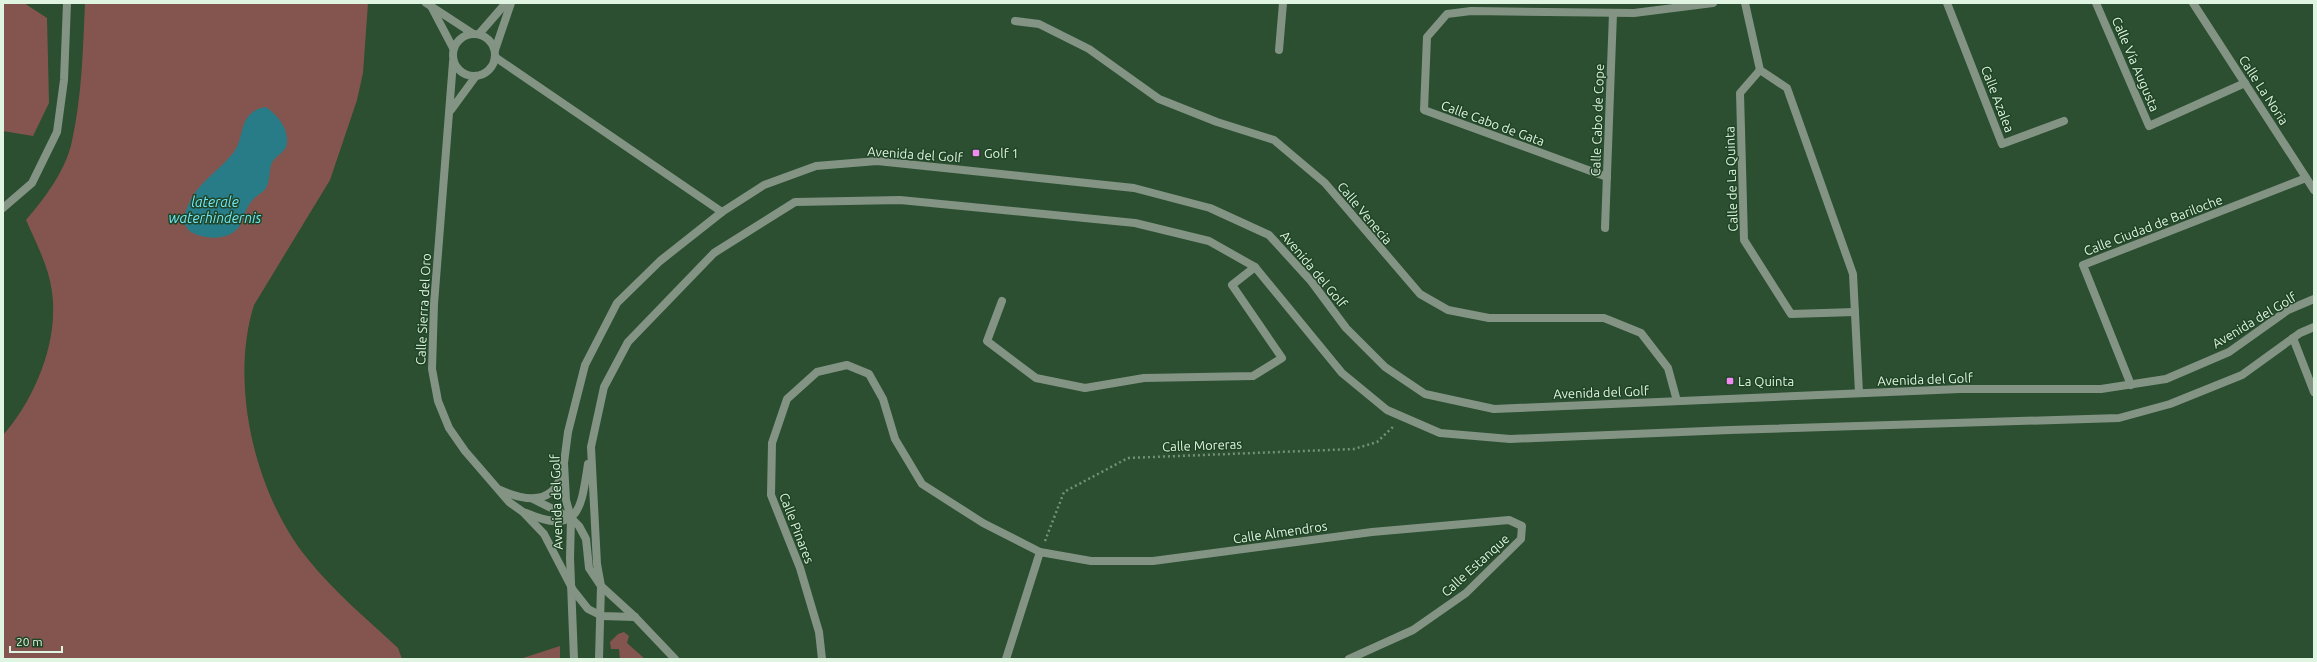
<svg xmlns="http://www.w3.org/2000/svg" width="2317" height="662" font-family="Ubuntu,sans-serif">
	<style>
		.green { fill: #84554f }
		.water { fill: #277c87 }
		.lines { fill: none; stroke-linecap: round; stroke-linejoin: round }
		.path { stroke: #739177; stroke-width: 2.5; stroke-dasharray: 2 3; stroke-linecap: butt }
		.pedestrian { stroke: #839484; stroke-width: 8 }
		.minor { stroke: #839484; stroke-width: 8 }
		.poi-dot { fill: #f38af2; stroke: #204426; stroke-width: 1.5 }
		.labels { text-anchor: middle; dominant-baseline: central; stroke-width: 3; stroke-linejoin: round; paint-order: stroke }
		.street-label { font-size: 13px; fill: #e0f5e1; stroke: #204426 }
		.poi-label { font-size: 13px; fill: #e0f5e1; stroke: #204426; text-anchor: start }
		.water-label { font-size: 14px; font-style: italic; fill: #70e8f9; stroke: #204426 }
	</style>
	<rect width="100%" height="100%" fill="#2b4f30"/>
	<g class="green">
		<polygon points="3,3 24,3 47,18 49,103 33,136 3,131"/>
		<path d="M85,3h283l-5,70 -6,27 -27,80 -76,125c-25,79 1,189 53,253 27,34 60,61 91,90l4,11h-399v-224c32,-36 56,-94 49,-143 -3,-25 -16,-49 -26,-72 19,-22 40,-50 46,-79 10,-45 11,-93 13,-138z"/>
		<polygon points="624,632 629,636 627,643 645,659 620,659 619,649 611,649 610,642 618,634"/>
		<polygon points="560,646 560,659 520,659"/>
	</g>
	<path class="water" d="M266,107c11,8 22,20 21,35 0,9 -10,13 -14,19 -5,8 -2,18 -7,27 -3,5 -11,8 -15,14 -6,7 -7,17 -12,25 -10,13 -32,13 -46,6 -4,-1 -7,-7 -10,-11 8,-38 29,-43 51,-70 11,-15 4,-41 32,-45z"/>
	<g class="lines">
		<polyline class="path" points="1045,541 1064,492 1128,458 1354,449 1377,442 1394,426"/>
		<polyline class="pedestrian" points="495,57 722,212"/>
		<g class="minor">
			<polyline points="426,3 472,33"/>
			<polyline points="1745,3 1760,70 1787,88 1853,274 1859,393"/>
			<polyline points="1947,3 2002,144 2064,121"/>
			<polyline points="2096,3 2149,126 2245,83"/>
			<polyline points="2193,3 2314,190"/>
			<polyline points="432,8 453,48"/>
			<polyline points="1015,21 1039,24 1089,49 1159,99 1217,122 1274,140 1325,183 1420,294 1448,310 1489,318 1604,318 1641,333 1668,368 1677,401"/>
			<circle cx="474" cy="55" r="21"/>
			<polyline points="479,34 506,3"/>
			<polyline points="495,50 511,3"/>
			<polyline points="1279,50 1283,3"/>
			<polyline points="453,62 434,304 432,369 438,401 449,428 465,451 509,502 523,512 544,534 573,590 588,609 602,616 635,617"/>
			<polyline points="1760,70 1740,93 1744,240 1791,314 1855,312"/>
			<polyline points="451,110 476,76"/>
			<polyline points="1607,177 1424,110 1427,37 1447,14 1471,11 1634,13 1713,3"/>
			<polyline points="3,208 32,183 57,132 64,80 67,3"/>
			<polyline points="1605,228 1613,13"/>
			<polyline points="1002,301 987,341 1036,378 1085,388 1144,378 1253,376 1282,358 1232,285 1255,267"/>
			<polyline points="2293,338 2314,392"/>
			<polyline points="2131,385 2083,265 2306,178"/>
			<path d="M500,490c25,11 55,16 62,-19"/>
			<polyline points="533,499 571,518 579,526 586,539 589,568 601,586 635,617 675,659"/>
			<path d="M526,513c54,23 55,-5 62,-49"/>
			<polyline points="574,659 570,558 571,518 566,500 564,463 568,432 585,365 617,303 660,261 722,212 764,185 816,166 877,161 1020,176 1134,188 1210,208 1269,235 1311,281 1346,328 1385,367 1425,394 1494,409 1960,389 2101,389 2166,379 2229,352 2288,310 2314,299"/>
			<polyline points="599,659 601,586 597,564 591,447 604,387 628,342 714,253 795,202 900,200 1135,223 1209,241 1255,267 1342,373 1387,410 1440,433 1510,439 1730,430 2119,418 2170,404 2242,375 2300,333 2314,327"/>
			<polyline points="822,659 819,632 800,568 771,495 772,443 787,399 817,372 847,365 869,374 883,399 895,439 922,484 983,523 1040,552 1091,561 1153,561 1372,532 1509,520 1522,526 1521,539 1466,593 1413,630 1349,659"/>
			<polyline points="1006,659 1040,552"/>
		</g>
	</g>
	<g class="poi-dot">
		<rect x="972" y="149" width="8" height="8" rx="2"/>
		<rect x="1726" y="377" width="8" height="8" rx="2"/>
	</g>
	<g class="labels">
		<g class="street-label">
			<text transform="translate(2136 64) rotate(67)">Calle Vía Augusta</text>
			<text transform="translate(2264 90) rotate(57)">Calle La Noria</text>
			<text transform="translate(1998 99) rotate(69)">Calle Azalea</text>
			<text transform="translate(1597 120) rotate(-88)">Calle Cabo de Cope</text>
			<text transform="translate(1493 123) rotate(20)">Calle Cabo de Gata</text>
			<text transform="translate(915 154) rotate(4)">Avenida del Golf</text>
			<text transform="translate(1731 179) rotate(-92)">Calle de La Quinta</text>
			<text transform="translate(1365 213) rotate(50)">Calle Venecia</text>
			<text transform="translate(2153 225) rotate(-21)">Calle Ciudad de Bariloche</text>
			<text transform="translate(1314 269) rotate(50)">Avenida del Golf</text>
			<text transform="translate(423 309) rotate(-87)">Calle Sierra del Oro</text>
			<text transform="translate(2254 320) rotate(-31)">Avenida del Golf</text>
			<text transform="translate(1925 379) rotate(-2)">Avenida del Golf</text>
			<text transform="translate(1601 392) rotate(-2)">Avenida del Golf</text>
			<text transform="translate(1202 445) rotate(-2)">Calle Moreras</text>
			<text transform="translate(556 502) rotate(-92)">Avenida del Golf</text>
			<text transform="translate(797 528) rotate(69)">Calle Pinares</text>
			<text transform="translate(1280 532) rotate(-8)">Calle Almendros</text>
			<text transform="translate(1475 565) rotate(-42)">Calle Estanque</text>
		</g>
		<g class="poi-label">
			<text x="984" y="153">Golf 1</text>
			<text x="1738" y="381">La Quinta</text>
		</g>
		<g class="water-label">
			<text x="215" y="202">laterale<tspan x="215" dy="16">waterhindernis</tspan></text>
		</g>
	</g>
	<rect width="2317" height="662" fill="none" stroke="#e0f5e1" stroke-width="8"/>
	<path d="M10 646v6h52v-6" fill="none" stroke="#e0f5e1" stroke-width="2"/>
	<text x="16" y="646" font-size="12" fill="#e0f5e1" stroke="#204426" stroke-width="3" paint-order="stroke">20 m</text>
</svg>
